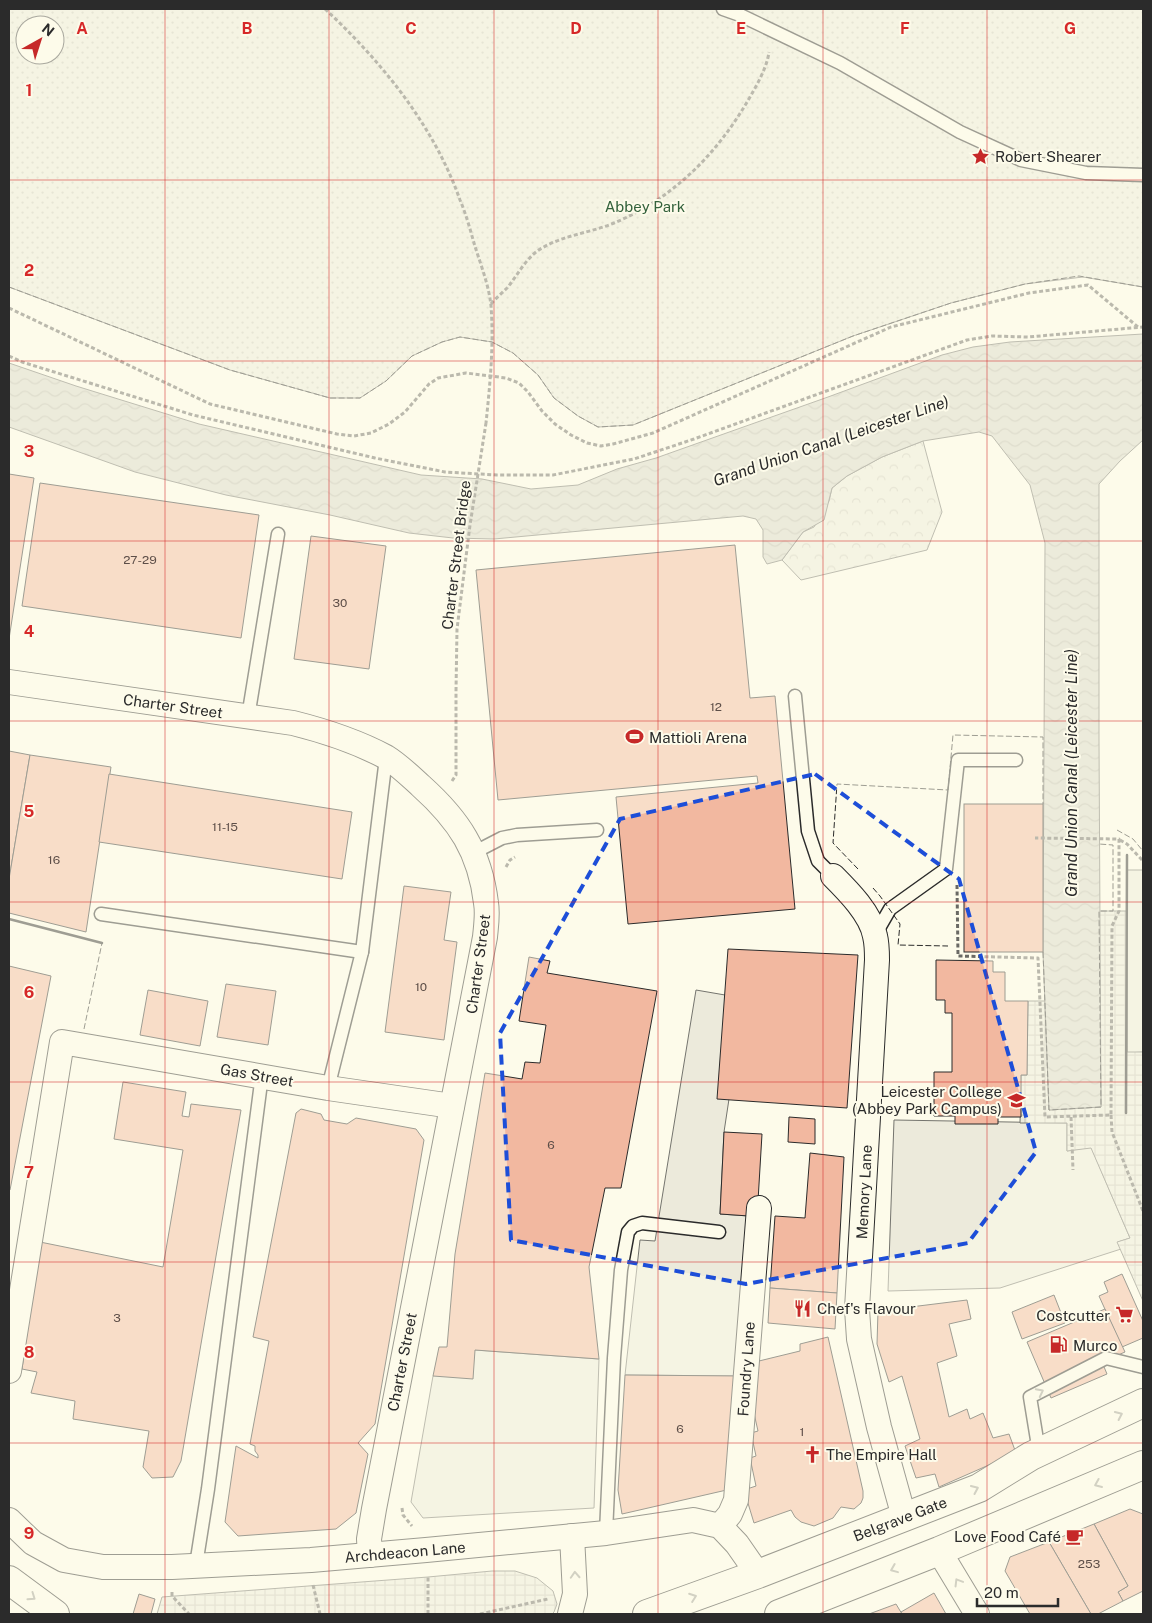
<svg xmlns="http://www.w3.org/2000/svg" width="1152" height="1623" font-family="'Public Sans',sans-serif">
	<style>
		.forest { fill: url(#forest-crowns); stroke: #74746e }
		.park { fill: url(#park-dots); stroke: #74746e; fill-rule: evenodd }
		.parking { fill: #eceadb; stroke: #74746e }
		.plaza { fill: url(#plaza-grid); stroke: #74746e }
		.water { fill: url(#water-waves); stroke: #74746e }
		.building { fill: #f2b8a0; stroke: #2b2b2b }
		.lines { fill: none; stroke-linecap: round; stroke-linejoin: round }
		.lane-casing { stroke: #2b2b2b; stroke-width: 15 }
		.street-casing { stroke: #2b2b2b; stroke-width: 26 }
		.primary-casing { stroke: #2b2b2b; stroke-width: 30 }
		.path { stroke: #6a6964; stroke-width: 3; stroke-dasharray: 4 2.5; stroke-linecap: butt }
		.lane { stroke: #fdfbea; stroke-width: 12 }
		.street { stroke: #fdfbea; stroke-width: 24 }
		.primary { stroke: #fdfbea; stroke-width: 28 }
		.path-bridge { stroke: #6a6964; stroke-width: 3; stroke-dasharray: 4 2.5; stroke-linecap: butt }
		.fence { stroke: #2b2b2b; stroke-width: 1; stroke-dasharray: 6 2.5; stroke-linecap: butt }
		.wall { stroke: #2b2b2b; stroke-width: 2.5 }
		.oneway { stroke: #9e9d94 }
		.marked { fill: none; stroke: #1d4ed8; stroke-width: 4; stroke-dasharray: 10 6; stroke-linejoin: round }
		.grid { fill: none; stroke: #d62828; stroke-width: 1; stroke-opacity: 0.55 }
		.labels { text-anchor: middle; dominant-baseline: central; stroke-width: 4; stroke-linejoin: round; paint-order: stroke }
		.number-label { font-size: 12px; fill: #5d4e48 }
		.poi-label { font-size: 15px; fill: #2b2b2b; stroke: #fdfbea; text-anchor: start }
		.park-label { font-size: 15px; fill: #34623c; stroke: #fdfbea }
		.street-label { font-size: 15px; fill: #2b2b2b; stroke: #fdfbea }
		.water-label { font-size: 16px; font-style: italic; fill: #2b2b2b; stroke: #fdfbea }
		.grid-label { font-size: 16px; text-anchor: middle; font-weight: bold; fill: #d62828; stroke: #fdfbea; stroke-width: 4; stroke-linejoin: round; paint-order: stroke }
	</style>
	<defs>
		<pattern id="forest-crowns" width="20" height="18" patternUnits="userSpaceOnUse" patternTransform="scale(1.25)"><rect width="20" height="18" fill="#ecebdb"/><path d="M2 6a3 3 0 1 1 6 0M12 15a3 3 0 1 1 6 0" fill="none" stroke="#cbcabc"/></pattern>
		<pattern id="park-dots" width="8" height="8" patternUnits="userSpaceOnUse" patternTransform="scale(1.25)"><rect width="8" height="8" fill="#ecebdb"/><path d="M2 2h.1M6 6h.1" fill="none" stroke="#cbcabc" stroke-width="1.8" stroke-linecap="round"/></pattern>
		<pattern id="plaza-grid" width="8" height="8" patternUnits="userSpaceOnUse" patternTransform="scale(1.25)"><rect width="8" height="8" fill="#eceadb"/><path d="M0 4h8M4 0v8" fill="none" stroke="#cbc9bc"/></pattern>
		<pattern id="water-waves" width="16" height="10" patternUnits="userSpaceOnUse" patternTransform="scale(1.25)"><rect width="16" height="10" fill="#d8d7c9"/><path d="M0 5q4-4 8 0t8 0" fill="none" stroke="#bab9ad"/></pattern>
	</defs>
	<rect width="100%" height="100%" fill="#fdfbea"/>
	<polygon class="forest" points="923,441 942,512 927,550 801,580 782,560 803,532 814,527 829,501 832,488 847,476 882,457"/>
	<path class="park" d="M9,9h1134v278l-60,-10 -58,7 -74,19 -98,33 -220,89 -35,2 -20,-11 -24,-18 -16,-23 -25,-22 -21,-11 -32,-5 -18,5 -30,14 -26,25 -26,17h-30l-100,-28 -221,-83zM25,25h30v30h-30z"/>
	<g class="parking">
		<polygon points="1127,870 1143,870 1143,1052 1127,1053"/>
		<polygon points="696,990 725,995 729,1099 724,1132 720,1214 749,1216 741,1376 625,1375 640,1240 655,1241"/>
		<polygon points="894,1120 1067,1123 1067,1151 1091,1147 1130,1238 1118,1242 1121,1249 1000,1288 888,1291"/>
		<polygon points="475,1350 599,1359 594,1508 423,1518 411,1502 433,1376"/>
	</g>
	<g class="plaza">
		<polygon points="1099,911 1127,911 1127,1052 1143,1052 1143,1301 1117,1242 1130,1238 1091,1148 1067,1151 1067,1123 1020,1123 1021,1075 1027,1075 1028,1001 1045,1001 1049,1110 1101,1107"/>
		<polygon points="492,1571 515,1571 537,1578 553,1591 557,1604 554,1612 552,1614 157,1614 162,1597 428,1577"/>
	</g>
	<polygon class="water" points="1143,334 1143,440 1120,461 1099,484 1099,738 1101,1107 1049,1110 1043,952 1045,543 1030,485 992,436 979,432 923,441 882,457 847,476 832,488 824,520 803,532 782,560 767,564 763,557 763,530 756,519 743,516 494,539 453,538 409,533 330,515 226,495 135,472 9,427 9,363 76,386 199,424 421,475 482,479 531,489 578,485 617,469 656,458 828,397 942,355 973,347 1010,342"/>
	<g class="building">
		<polygon points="9,474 34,478 9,639"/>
		<polygon points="40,483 259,515 241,638 22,606"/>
		<polygon points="311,536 386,546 369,669 294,659"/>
		<polygon points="735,545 750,698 775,696 795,909 628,924 616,797 758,783 757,776 498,800 476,570"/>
		<polygon points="9,751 30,755 9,879"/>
		<polygon points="30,755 111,767 86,932 9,913 9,879"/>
		<polygon points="109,774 352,812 342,879 99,842"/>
		<rect x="964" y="804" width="79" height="148"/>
		<polygon points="404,886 451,892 444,940 457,942 444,1040 385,1032"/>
		<polygon points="728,949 858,955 847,1108 717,1099"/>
		<polygon points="529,957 550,961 547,973 657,991 621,1188 605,1188 589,1267 599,1359 475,1350 473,1379 433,1376 439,1347 447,1347 455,1254 485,1073 522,1079 525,1062 540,1063 546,1025 519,1021"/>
		<polygon points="936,960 993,961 993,972 1005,972 1005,1001 1028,1001 1027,1075 1021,1075 1021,1117 998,1117 998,1124 955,1124 955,1116 934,1116 934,1072 952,1072 952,1013 945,1013 945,1000 936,1000"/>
		<polygon points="9,966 51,976 10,1190 9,1190"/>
		<polygon points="226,984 276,991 268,1045 217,1037"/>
		<polygon points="148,990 208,1001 200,1046 140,1035"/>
		<polygon points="123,1082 186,1092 182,1116 189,1117 191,1104 241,1110 181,1461 173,1477 152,1478 143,1467 149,1431 73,1419 75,1401 31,1393 37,1372 22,1369 40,1242 163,1267 183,1150 114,1139"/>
		<polygon points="301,1109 321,1114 324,1120 347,1124 356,1118 416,1129 424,1140 375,1424 358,1443 368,1454 356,1513 336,1529 238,1536 225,1522 236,1446 258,1458 258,1455 255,1451 255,1446 250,1444 269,1341 253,1337 296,1113"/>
		<polygon points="789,1117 815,1119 815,1144 788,1142"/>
		<polygon points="724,1132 762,1134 758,1201 750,1201 749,1216 720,1214"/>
		<polygon points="810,1153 844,1157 837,1293 770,1288 775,1216 805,1218"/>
		<polygon points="1122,1274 1143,1321 1143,1338 1122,1347 1099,1296 1108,1292 1104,1282"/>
		<polygon points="770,1288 837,1293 835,1329 768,1323"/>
		<polygon points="1054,1295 1065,1323 1022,1339 1012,1312"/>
		<polygon points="967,1300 971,1319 949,1324 957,1356 937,1363 949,1417 967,1409 970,1419 983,1413 993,1438 1009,1434 1016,1453 939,1487 935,1474 916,1478 905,1446 920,1439 902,1376 889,1382 877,1344 878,1311"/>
		<polygon points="1105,1309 1125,1352 1102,1362 1107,1374 1051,1398 1027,1342"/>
		<polygon points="828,1337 863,1491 863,1498 861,1503 854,1509 841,1507 833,1518 814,1526 801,1522 795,1517 791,1510 754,1523 744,1490 756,1486 750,1458 756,1456 751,1433 758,1431 751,1400 759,1361 800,1351 800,1344"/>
		<polygon points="625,1375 741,1376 731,1489 622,1514 618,1490"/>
		<polygon points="1130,1509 1143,1514 1143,1591 1123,1601 1118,1592 1128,1586 1094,1524"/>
		<polygon points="1094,1524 1128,1586 1118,1592 1123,1601 1098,1614 1091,1614 1049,1542"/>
		<polygon points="1049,1542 1091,1614 1030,1614 1005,1571 1010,1557"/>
		<polygon points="934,1593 946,1614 902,1614 901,1612"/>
		<polygon points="139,1594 155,1599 151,1614 133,1614"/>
		<polygon points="896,1604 902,1614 869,1614"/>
	</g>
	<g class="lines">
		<defs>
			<g id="lane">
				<polyline points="723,9 740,15 840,63 960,132 1021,160 1086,173 1143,175"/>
				<polyline points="795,696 808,831 818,861 833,876"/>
				<polyline points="248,717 278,534"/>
				<polyline points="473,853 502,838 517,835 597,830"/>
				<polyline points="101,914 362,952"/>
				<polyline points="875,935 890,909 946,869 958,760 1016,760"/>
				<polyline points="328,1088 362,952 386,758"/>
				<polyline points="1039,1452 1030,1397 1106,1358 1143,1367"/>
				<polyline points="606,1533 614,1358 621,1270 628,1232 633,1226 642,1223 719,1232"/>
				<polyline points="196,1565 208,1489 262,1075"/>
			</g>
			<g id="street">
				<path d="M9,682l284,41c32,8 63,18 93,34 13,8 24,19 35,29 38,34 59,66 65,117 2,11 0,23 -1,34l-111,572 -5,30 1,16"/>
				<path d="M833,876c15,15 38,38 42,60 2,8 2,16 2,24l-20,349 2,30 20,88 25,90"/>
				<polyline points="9,1371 62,1042 328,1088 452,1106"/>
				<polyline points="9,1520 33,1543 64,1560 103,1567 172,1567 311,1560 426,1550 606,1533 693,1520 720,1526 737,1544 758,1574"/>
				<polyline points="720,1526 730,1514 736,1500 759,1208"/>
				<polyline points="939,1551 977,1614"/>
				<polyline points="570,1614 575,1594 572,1536"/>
			</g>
			<g id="primary">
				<polyline points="9,1580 55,1614"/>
				<polyline points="647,1614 758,1574 979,1488 1031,1456 1143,1403"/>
				<polyline points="779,1614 939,1551 1143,1465"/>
			</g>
		</defs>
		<use href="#lane" class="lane-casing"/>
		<use href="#street" class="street-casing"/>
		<use href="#primary" class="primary-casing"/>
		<g class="path">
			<path d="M325,9c57,53 109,117 135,191 6,14 10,29 14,43 6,20 15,42 17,63 3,39 -1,78 -5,117"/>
			<path d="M491,304c5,-6 11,-11 16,-16 11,-13 19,-31 35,-40 22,-13 48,-15 72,-25 60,-25 104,-70 136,-126 8,-14 17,-30 19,-45"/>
			<polyline points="9,308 210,404 337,434 354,436 371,433 389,424 405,412 429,384 438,378 466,373 506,378 519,383 528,392 542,411 555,424 571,435 587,443 601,446 613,444 653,433 891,327 1029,293 1088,285 1138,327"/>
			<polyline points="9,356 22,362 193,415 375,458 445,472 497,475 553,475 634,459 694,439 967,340 992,336 1028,337 1143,327"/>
			<polyline points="452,781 456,775 456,691"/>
			<polyline points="1120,840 1127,844 1143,861"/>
			<polyline points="506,867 510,860 515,857"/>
			<polyline points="957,885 958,956 1038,958 1045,1117 1111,1115 1112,926 1119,911 1119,839 1035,838"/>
			<polyline points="1111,1115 1112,1132 1143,1211"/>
			<polyline points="1071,1117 1073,1170"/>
			<polyline points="402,1508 403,1515 412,1526"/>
			<polyline points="313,1585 320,1614"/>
			<polyline points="172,1592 172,1596 189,1614"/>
			<polyline points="428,1614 428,1575"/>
			<polyline points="480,1614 548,1599"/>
		</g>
		<use href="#lane" class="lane"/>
		<use href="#street" class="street"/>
		<use href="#primary" class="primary"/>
		<polyline class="path-bridge" points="456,691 457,629 470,525 486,423"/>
		<g class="fence">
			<polyline points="9,287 230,370 330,398 360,398 386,381 412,356 442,342 460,337 492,342 513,353 538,375 554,398 578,416 598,427 633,425 853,336 951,303 1025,284 1079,276 1143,287"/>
			<polyline points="1117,830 1133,839 1143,851"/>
			<polyline points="858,869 833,843 837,784 948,790 953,735 1043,737 1043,804"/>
			<polyline points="873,888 880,896 900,924 898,945 948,946"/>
			<polyline points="1043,952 1049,1110 1101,1107 1099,911 1113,911 1113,845 1099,844"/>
			<polyline points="84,1029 102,943"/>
		</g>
		<g class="wall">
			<polyline points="9,919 102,943"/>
			<polyline points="1126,1113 1127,855"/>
		</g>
	</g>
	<defs><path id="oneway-chevron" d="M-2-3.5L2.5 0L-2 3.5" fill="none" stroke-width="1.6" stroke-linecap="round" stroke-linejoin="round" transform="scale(1.25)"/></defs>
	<g class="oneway">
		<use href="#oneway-chevron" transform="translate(1040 1392) rotate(-27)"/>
		<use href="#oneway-chevron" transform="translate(1119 1415) rotate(-25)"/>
		<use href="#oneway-chevron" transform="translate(1098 1484) rotate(157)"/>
		<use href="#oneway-chevron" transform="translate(975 1489) rotate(-24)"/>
		<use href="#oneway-chevron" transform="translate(894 1569) rotate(158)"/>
		<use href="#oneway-chevron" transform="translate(575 1575) rotate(-93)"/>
		<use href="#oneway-chevron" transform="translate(958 1582) rotate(-121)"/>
		<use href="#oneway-chevron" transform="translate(32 1597) rotate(35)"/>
		<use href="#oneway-chevron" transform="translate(693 1597) rotate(-20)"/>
	</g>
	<path d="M0 0H1152V1623H0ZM815,774l144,105 77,273 -68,91 -222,41 -235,-44 -11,-207 120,-214z" fill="#fdfbea" fill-opacity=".55" fill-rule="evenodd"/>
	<path class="marked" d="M815,774l144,105 77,273 -68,91 -222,41 -235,-44 -11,-207 120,-214z"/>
	<path class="grid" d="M165,9v1605M329,9v1605M494,9v1605M658,9v1605M823,9v1605M987,9v1605M9,180h1134M9,361h1134M9,541h1134M9,721h1134M9,902h1134M9,1082h1134M9,1262h1134M9,1443h1134"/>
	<defs>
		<symbol id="sight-bare" viewBox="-9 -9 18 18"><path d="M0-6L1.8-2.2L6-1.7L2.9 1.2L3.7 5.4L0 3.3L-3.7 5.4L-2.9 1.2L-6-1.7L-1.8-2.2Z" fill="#c62828" stroke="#fdfbea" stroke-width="2.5" paint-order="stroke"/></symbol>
		<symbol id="stadium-bare" viewBox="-9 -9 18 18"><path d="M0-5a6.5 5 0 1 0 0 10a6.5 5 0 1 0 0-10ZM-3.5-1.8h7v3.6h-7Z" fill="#c62828" stroke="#fdfbea" stroke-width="2.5" paint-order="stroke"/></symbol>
		<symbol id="university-bare" viewBox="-9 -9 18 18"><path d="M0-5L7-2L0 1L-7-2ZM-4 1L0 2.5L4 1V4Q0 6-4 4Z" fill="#c62828" stroke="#fdfbea" stroke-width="2.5" paint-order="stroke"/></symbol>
		<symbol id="restaurant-bare" viewBox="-9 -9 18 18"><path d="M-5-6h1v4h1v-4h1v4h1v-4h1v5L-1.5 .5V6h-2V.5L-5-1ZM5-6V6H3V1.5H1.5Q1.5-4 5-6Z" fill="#c62828" stroke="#fdfbea" stroke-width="2.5" paint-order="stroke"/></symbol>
		<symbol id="supermarket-bare" viewBox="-9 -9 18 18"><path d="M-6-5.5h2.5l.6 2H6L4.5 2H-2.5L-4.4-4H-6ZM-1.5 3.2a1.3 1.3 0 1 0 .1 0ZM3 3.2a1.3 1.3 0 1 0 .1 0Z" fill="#c62828" stroke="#fdfbea" stroke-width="2.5" paint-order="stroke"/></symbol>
		<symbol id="fuel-bare" viewBox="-9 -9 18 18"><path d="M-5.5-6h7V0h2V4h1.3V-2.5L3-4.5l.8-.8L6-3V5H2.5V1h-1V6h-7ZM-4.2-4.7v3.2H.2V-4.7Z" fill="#c62828" stroke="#fdfbea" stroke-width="2.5" paint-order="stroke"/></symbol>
		<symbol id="church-bare" viewBox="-9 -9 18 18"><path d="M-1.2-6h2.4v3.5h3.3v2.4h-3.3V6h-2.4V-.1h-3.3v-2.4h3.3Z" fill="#c62828" stroke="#fdfbea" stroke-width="2.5" paint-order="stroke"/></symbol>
		<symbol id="cafe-bare" viewBox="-9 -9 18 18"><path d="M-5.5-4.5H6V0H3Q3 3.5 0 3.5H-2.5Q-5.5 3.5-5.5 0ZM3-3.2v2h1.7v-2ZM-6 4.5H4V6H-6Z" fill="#c62828" stroke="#fdfbea" stroke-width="2.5" paint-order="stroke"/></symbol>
	</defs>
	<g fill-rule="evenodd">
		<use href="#sight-bare" x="968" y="144" width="25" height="25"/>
		<use href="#stadium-bare" x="622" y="724" width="25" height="25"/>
		<use href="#university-bare" x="1004" y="1088" width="25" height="25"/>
		<use href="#restaurant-bare" x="790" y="1296" width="25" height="25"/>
		<use href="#supermarket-bare" x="1112" y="1302" width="25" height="25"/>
		<use href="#fuel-bare" x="1046" y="1332" width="25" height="25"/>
		<use href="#church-bare" x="800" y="1442" width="25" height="25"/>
		<use href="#cafe-bare" x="1062" y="1524" width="25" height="25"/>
	</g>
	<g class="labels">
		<g class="number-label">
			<text x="140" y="560">27-29</text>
			<text x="340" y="603">30</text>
			<text x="716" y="707">12</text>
			<text x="225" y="827">11-15</text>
			<text x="54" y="860">16</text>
			<text x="421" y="987">10</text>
			<text x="551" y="1145">6</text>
			<text x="117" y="1318">3</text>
			<text x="680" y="1429">6</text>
			<text x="802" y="1432">1</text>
			<text x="1089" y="1564">253</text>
		</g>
		<g class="poi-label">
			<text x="995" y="156">Robert Shearer</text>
			<text x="649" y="737">Mattioli Arena</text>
			<text x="1002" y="1091" text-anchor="end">Leicester College<tspan x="1002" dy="17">(Abbey Park Campus)</tspan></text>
			<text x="817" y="1308">Chef's Flavour</text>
			<text x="1110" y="1315" text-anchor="end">Costcutter</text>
			<text x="1073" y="1345">Murco</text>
			<text x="826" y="1454">The Empire Hall</text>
			<text x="1061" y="1536" text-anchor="end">Love Food Café</text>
		</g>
		<g class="park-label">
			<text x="645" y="206">Abbey Park</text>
		</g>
		<g class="street-label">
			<text transform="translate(456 555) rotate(-83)">Charter Street Bridge</text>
			<text transform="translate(173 706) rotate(8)">Charter Street</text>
			<text transform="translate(478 964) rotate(-82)">Charter Street</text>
			<text transform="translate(257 1075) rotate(10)">Gas Street</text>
			<text transform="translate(864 1192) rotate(-87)">Memory Lane</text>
			<text transform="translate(402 1362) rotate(-79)">Charter Street</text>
			<text transform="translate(746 1369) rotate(-86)">Foundry Lane</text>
			<text transform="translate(900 1519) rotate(-21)">Belgrave Gate</text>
			<text transform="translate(405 1552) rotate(-5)">Archdeacon Lane</text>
		</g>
		<g class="water-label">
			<text transform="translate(831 441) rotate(-19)">Grand Union Canal (Leicester Line)</text>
			<text transform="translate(1071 773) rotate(-90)">Grand Union Canal (Leicester Line)</text>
		</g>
	</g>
	<g class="grid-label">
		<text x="82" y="34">A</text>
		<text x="247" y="34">B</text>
		<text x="411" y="34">C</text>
		<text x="576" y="34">D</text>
		<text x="741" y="34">E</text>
		<text x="905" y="34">F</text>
		<text x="1070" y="34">G</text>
		<text x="29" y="96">1</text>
		<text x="29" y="276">2</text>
		<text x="29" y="457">3</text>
		<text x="29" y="637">4</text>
		<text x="29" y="817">5</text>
		<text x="29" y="998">6</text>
		<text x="29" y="1178">7</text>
		<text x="29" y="1358">8</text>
		<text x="29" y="1539">9</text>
	</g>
	<rect width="1152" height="1623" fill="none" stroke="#2b2b2b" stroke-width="20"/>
	<g transform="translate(40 40) rotate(39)"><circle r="24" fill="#fdfbea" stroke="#a9a89e"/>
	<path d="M0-4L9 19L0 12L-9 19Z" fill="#c62828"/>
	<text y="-8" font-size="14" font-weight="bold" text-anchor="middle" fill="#2b2b2b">N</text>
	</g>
	<path d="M977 1598v8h81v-8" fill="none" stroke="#2b2b2b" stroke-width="2.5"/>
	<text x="984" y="1598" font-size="15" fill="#2b2b2b" stroke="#fdfbea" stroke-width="4" paint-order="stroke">20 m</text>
</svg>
